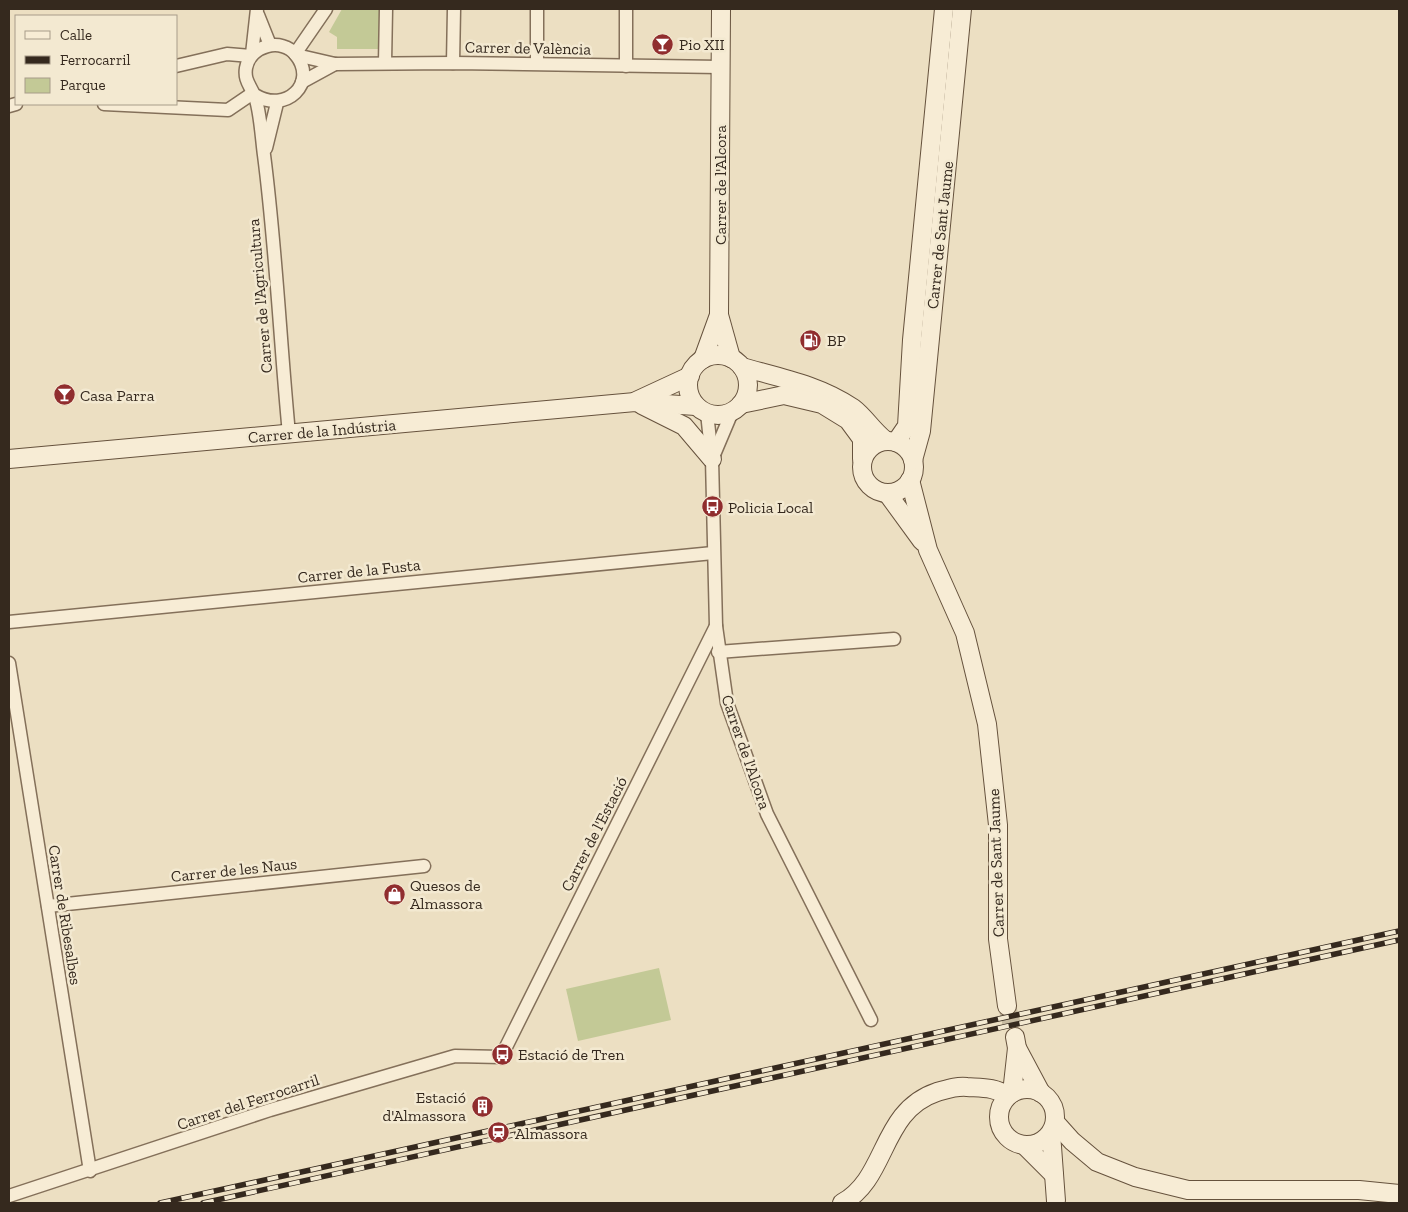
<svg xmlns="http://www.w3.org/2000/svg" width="1408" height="1212" font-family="'Zilla Slab',serif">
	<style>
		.green { fill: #c3c996 }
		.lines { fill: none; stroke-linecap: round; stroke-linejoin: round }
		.secondary-tunnel { stroke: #c7bba1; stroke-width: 18; stroke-dasharray: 18 9; stroke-linecap: butt }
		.street-casing { stroke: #84705a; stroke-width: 15 }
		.secondary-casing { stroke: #66523d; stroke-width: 20 }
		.street { stroke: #f7ecd5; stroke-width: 12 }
		.secondary { stroke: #f7ecd5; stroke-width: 18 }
		.rail-casing { stroke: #35291e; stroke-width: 5.5 }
		.rail { stroke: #f3e9d1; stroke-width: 4; stroke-dasharray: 11; stroke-linecap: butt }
		.labels { text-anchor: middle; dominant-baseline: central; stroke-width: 5; stroke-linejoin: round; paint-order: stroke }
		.poi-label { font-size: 16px; fill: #35291e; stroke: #f3e9d1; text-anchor: start }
		.street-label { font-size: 16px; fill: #35291e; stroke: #f3e9d1 }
	</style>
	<rect width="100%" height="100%" fill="#ecdfc2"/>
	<g class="green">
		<polygon points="342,9 379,9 379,49 337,49 337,37 329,32"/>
		<polygon points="659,968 671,1020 578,1041 566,989"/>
	</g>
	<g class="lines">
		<polyline class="secondary-tunnel" points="1007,1006 1015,1037"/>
		<defs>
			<g id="street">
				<polyline points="626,9 626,66"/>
				<polyline points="258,15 270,45"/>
				<polyline points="252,54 257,9"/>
				<polyline points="295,54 326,9"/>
				<polyline points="296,55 335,64 453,63 720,67"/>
				<polyline points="385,63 386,9"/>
				<polyline points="453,63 454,9"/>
				<polyline points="537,63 537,9"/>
				<polyline points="176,66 227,54 251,56"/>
				<polyline points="302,82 335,64"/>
				<path d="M255,95c31,19 63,-12 41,-40 -14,-18 -46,-10 -50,13 -2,12 4,17 8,27 6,11 8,46 10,60 12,92 16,186 25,279"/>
				<polyline points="104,104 228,110 253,93"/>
				<polyline points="9,106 16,104"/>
				<polyline points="266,148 277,103"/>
				<polyline points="707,413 712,459 716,626 727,703 767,814 871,1020"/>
				<polyline points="713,457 732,412"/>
				<polyline points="9,622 713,553"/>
				<polyline points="718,652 894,639"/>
				<polyline points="9,663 90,1171"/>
				<polyline points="48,906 424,866"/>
				<polyline points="9,1196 270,1110 455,1056 501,1057 716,626"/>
			</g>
			<g id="secondary">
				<polyline points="719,315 731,358"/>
				<circle cx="718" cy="385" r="30"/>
				<polyline points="703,359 719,315 721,9"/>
				<path d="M742,367c39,11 77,18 111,41 12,9 20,23 32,32"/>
				<polyline points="636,401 690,376"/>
				<polyline points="741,404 784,395 822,404 848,420 862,439 862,459"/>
				<polyline points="642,405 684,426 712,459"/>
				<circle cx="888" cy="467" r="26"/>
				<polyline points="896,442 907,426 912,340 944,9"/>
				<polyline points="9,459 635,402 696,406"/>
				<polyline points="913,460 921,431 962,9"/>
				<polyline points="910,480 928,550 965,633 987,724 998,825 998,939 1007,1006"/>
				<polyline points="887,493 922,541"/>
				<polyline points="1015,1037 1017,1048 1041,1093"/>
				<circle cx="1027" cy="1117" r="28"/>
				<polyline points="1012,1093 1017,1048"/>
				<polyline points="1055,1122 1072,1141 1097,1162 1135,1177 1188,1190 1359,1190 1399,1194"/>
				<polyline points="1051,1133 1056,1201"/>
				<polyline points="1025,1146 1054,1175"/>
				<path d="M842,1203c46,-25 38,-92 95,-111 11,-3 19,-6 30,-5 15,1 28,0 41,9"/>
			</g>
		</defs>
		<use href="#street" class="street-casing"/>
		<use href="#secondary" class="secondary-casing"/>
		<use href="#street" class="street"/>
		<use href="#secondary" class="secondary"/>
		<defs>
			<g id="rail">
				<polyline points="160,1203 1399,931"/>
				<polyline points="203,1203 1399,940"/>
			</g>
		</defs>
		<use href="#rail" class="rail-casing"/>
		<use href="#rail" class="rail"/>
	</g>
	<defs>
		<symbol id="bar-disc" viewBox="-11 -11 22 22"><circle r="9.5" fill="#902d2e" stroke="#f3e9d1"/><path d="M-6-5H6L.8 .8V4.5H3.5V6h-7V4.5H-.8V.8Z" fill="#fff"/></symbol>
		<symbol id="fuel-disc" viewBox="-11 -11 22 22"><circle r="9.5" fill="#902d2e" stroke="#f3e9d1"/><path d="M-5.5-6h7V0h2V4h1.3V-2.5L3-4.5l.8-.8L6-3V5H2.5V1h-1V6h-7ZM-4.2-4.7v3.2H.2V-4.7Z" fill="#fff"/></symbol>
		<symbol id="bus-disc" viewBox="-11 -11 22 22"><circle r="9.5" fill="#902d2e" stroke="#f3e9d1"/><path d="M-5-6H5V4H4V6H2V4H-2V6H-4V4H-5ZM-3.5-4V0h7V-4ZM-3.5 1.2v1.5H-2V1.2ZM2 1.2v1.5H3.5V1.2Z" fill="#fff"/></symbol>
		<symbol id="shop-disc" viewBox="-11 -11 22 22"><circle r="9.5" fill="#902d2e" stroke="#f3e9d1"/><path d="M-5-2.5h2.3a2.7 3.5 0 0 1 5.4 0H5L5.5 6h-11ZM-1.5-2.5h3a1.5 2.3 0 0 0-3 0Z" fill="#fff"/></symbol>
		<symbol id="building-disc" viewBox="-11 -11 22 22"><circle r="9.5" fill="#902d2e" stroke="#f3e9d1"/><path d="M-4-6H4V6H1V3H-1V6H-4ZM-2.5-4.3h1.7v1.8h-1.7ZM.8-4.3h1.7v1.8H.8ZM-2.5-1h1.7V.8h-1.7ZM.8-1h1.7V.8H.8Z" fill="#fff"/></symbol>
		<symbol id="station-disc" viewBox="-11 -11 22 22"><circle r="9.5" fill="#902d2e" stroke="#f3e9d1"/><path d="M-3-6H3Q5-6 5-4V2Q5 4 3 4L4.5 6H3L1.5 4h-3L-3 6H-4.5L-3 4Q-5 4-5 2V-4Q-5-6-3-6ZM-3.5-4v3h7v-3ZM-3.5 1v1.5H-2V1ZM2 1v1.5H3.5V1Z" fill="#fff"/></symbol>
	</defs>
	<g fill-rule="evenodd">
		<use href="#bar-disc" x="650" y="32" width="25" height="25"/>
		<use href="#fuel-disc" x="798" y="328" width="25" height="25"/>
		<use href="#bar-disc" x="52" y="382" width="25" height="25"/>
		<use href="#bus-disc" x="700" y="494" width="25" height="25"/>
		<use href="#shop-disc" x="382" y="882" width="25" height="25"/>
		<use href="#bus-disc" x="490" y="1042" width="25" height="25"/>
		<use href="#building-disc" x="470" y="1094" width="25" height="25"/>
		<use href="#station-disc" x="486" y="1120" width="25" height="25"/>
	</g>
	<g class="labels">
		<g class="poi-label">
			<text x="679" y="44">Pio XII</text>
			<text x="827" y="340">BP</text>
			<text x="80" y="395">Casa Parra</text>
			<text x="728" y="507">Policia Local</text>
			<text x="410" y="885">Quesos de<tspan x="410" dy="18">Almassora</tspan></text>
			<text x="518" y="1054">Estació de Tren</text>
			<text x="466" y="1097" text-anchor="end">Estació<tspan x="466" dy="18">d'Almassora</tspan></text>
			<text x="515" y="1133">Almassora</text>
		</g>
		<g class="street-label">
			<text transform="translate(528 48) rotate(1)">Carrer de València</text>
			<text transform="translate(720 185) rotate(-90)">Carrer de l'Alcora</text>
			<text transform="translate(940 235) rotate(-84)">Carrer de Sant Jaume</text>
			<text transform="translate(260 296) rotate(-95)">Carrer de l'Agricultura</text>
			<text transform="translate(322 431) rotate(-5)">Carrer de la Indústria</text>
			<text transform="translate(359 571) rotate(-6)">Carrer de la Fusta</text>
			<text transform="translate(746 752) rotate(71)">Carrer de l'Alcora</text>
			<text transform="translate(594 834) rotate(-63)">Carrer de l'Estació</text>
			<text transform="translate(996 863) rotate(-92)">Carrer de Sant Jaume</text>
			<text transform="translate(234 870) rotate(-6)">Carrer de les Naus</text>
			<text transform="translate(65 915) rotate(81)">Carrer de Ribesalbes</text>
			<text transform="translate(248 1102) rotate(-18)">Carrer del Ferrocarril</text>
		</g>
	</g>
	<rect width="1408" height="1212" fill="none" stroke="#35291e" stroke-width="20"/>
	<rect x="15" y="15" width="162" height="90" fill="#f3e9d1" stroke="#a79c89"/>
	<rect x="25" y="31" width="25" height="8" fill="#f7ecd5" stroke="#a79c89"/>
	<text x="60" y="40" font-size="15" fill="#35291e">Calle</text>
	<rect x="25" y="56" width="25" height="8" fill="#35291e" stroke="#a79c89"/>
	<text x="60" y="65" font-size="15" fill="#35291e">Ferrocarril</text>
	<rect x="25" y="78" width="25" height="15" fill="#c3c996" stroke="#a79c89"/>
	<text x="60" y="90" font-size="15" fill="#35291e">Parque</text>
</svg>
